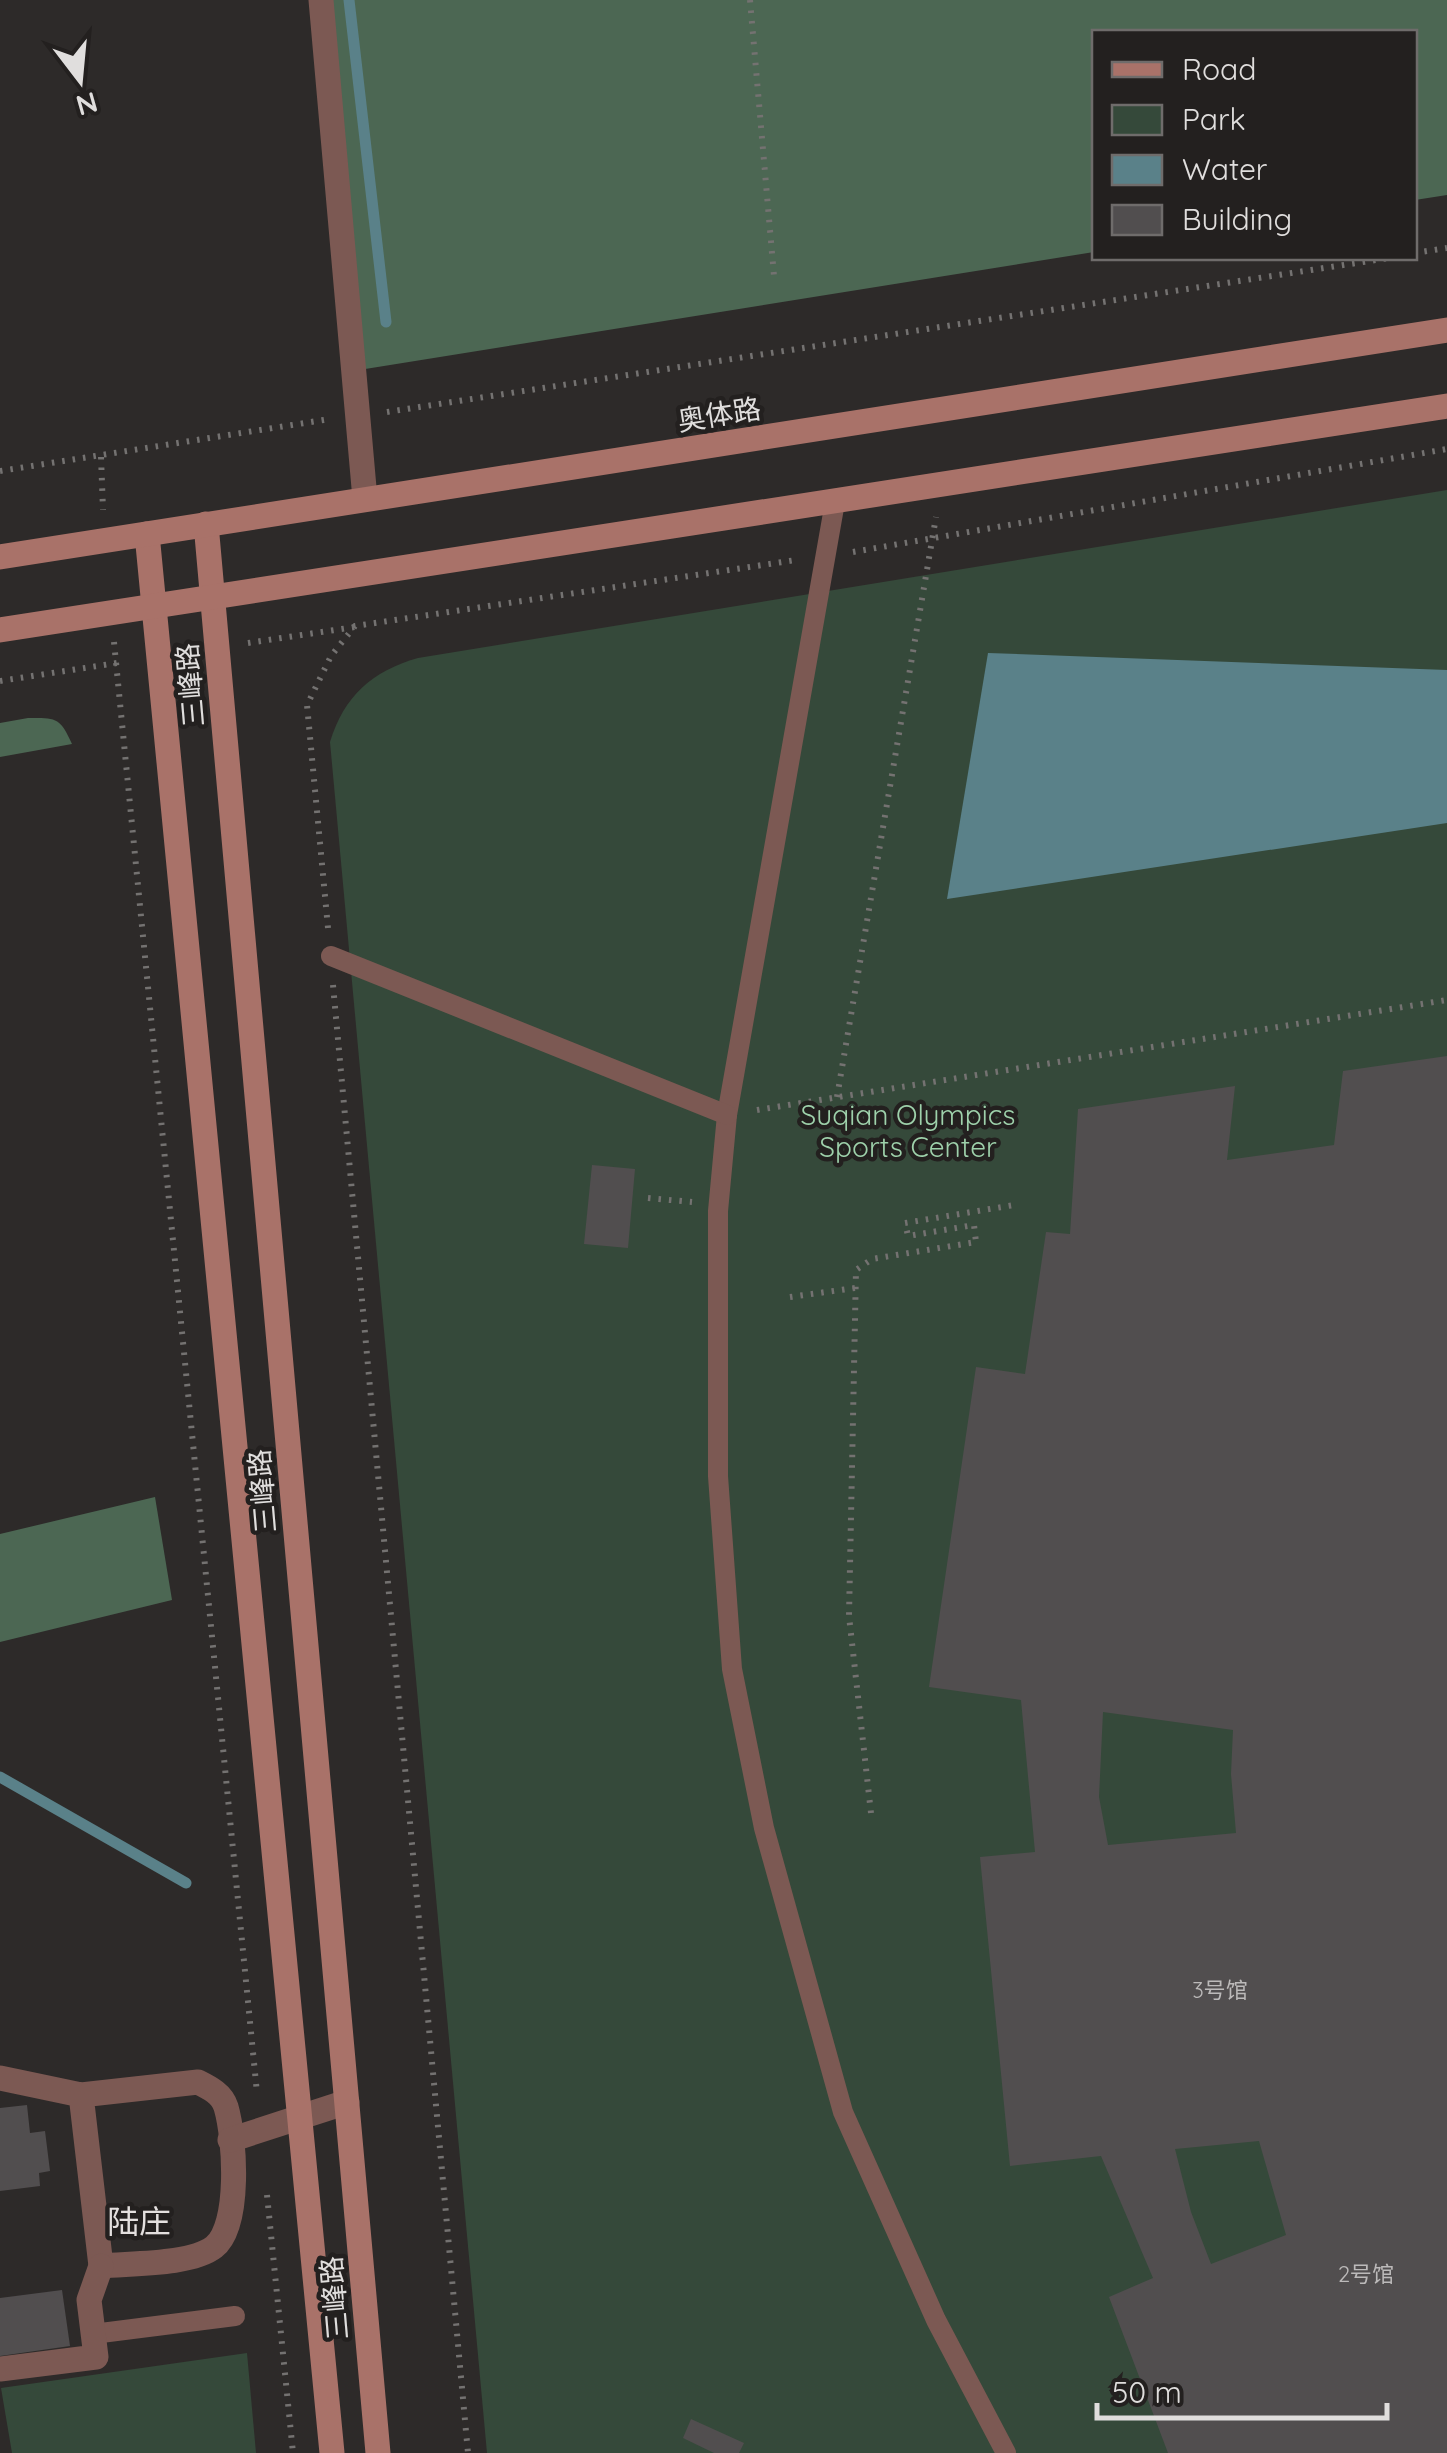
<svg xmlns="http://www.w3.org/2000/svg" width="1447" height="2453" font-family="Quicksand,'Noto Sans SC',sans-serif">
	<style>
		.green { fill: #35493a }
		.forest { fill: #4c6753 }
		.water { fill: #5a8189 }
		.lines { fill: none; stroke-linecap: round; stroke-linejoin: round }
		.stream { stroke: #5a8189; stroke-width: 11 }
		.building { fill: #514e4f; fill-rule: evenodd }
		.path { stroke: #747271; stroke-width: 6; stroke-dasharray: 2.5 8; stroke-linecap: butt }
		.lane { stroke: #7c5953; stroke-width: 20 }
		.street { stroke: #7c5953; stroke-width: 25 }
		.secondary { stroke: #a97269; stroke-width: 25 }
		.labels { text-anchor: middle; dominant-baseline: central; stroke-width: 9; stroke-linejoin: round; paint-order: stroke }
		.number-label { font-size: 22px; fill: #bcbaba }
		.street-label { font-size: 28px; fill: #e0dedd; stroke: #23201f }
		.park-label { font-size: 28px; fill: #9ed1ab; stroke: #23201f }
		.quarter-label { font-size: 32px; fill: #e4e0df; stroke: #23201f }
	</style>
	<rect width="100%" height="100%" fill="#2d2a29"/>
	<g class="green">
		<path d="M1447,490v1963h-960l-157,-1711c14,-46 42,-71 88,-84z"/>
		<polygon points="247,2353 256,2453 12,2453 1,2388"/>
	</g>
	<g class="forest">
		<polygon points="328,0 1447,0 1447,195 1415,200 1414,32 1094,32 1094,252 359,370"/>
		<path d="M28,718c28,0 32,-1 44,26l-72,13v-34z"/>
		<polygon points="155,1497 172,1600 0,1642 0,1534"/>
	</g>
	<polygon class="water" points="988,653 1447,670 1447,823 947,899"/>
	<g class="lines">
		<g class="stream">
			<polyline points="349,0 386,322"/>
			<polyline points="0,1777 186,1883"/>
		</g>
	</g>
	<g class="building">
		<path d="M1447,1056v1397h-279l-59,-156 44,-19 -52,-122 -91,10 -30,-309 55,-5 -14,-152 -92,-13 47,-320 49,7 21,-142 24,2 8,-125 157,-23 -8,74 107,-15 9,-74zM1103,1712l130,18 -2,44 5,59 -128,12 -9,-48zM1259,2141l27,94 -75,29 -20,-52 -16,-63z"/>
		<polygon points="592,1165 635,1169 628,1248 584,1244"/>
		<polygon points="27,2105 30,2133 45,2131 50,2171 39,2173 40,2186 0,2191 0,2108"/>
		<polygon points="62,2290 70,2346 0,2356 0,2298"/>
		<polygon points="691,2419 744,2443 739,2453 714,2453 683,2438"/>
	</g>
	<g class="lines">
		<g class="path">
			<polyline points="750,0 774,276"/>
			<polyline points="1414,253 1447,248"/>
			<polyline points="387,412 1389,258"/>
			<polyline points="101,457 103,510"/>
			<polyline points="0,471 330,419"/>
			<polyline points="853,552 1447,449"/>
			<polyline points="114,642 257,2093"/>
			<polyline points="248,643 355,627"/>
			<polyline points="0,681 117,663"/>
			<polyline points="328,928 307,705 331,656 355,626 796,560"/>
			<polyline points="333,985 468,2453"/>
			<polyline points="837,1097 936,517"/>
			<polyline points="757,1110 1447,1000"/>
			<polyline points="648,1198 692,1202"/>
			<polyline points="790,1297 855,1288"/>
			<polyline points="871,1813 849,1616 856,1270 872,1259 976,1242 974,1225 908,1236 905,1223 1014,1205"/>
			<polyline points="267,2195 293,2453"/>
		</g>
		<g class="lane">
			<polyline points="835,502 727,1115 718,1211 718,1476 732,1669 764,1828 843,2112 936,2320 1006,2453"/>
			<polyline points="331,956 727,1115"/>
			<polyline points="93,2334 235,2316"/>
		</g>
		<g class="street">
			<polyline points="321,0 365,499"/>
			<path d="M0,2078l81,17 117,-13c12,6 24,12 28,25 9,31 15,119 -12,140 -23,18 -84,16 -113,19l-20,-171"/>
			<polyline points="230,2140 347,2102"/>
			<polyline points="0,2369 96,2357 89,2300 101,2266"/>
		</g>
		<g class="secondary">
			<polyline points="206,524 378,2453"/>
			<polyline points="147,534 332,2453"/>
			<polyline points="0,557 1447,330"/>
			<polyline points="0,630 1447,406"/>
		</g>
	</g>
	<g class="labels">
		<g class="number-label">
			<text x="1220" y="1990">3号馆</text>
			<text x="1366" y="2274">2号馆</text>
		</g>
		<g class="street-label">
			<text transform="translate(719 414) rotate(-9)">奥体路</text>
			<text transform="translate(190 685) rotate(-95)">三峰路</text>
			<text transform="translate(262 1491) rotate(-95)">三峰路</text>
			<text transform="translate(334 2298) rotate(-95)">三峰路</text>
		</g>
		<g class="park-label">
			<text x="908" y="1114">Suqian Olympics<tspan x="908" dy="32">Sports Center</tspan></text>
		</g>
		<g class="quarter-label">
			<text x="139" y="2221">陆庄</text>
		</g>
	</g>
	<rect x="1092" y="30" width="325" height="230" fill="#23201f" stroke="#6f6c6b" stroke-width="2.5"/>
	<rect x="1112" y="62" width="50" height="15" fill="#a97269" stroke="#6f6c6b" stroke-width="2.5"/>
	<text x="1182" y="80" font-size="30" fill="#e0dedd">Road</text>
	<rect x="1112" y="105" width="50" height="30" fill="#35493a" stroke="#6f6c6b" stroke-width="2.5"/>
	<text x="1182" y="130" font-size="30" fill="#e0dedd">Park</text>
	<rect x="1112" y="155" width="50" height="30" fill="#5a8189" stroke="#6f6c6b" stroke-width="2.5"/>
	<text x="1182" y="180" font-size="30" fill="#e0dedd">Water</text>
	<rect x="1112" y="205" width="50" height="30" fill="#514e4f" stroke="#6f6c6b" stroke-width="2.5"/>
	<text x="1182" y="230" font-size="30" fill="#e0dedd">Building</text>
	<g transform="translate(80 80) rotate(164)" stroke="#23201f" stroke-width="8" paint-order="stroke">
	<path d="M0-8L18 38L0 25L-18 38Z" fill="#e0dedd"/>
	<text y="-15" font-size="28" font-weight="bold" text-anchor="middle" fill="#e0dedd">N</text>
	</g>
	<path d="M1097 2403v15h290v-15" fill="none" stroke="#e0dedd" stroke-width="5"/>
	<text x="1112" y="2403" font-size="30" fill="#e0dedd" stroke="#23201f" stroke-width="8" paint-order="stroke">50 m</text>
</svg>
